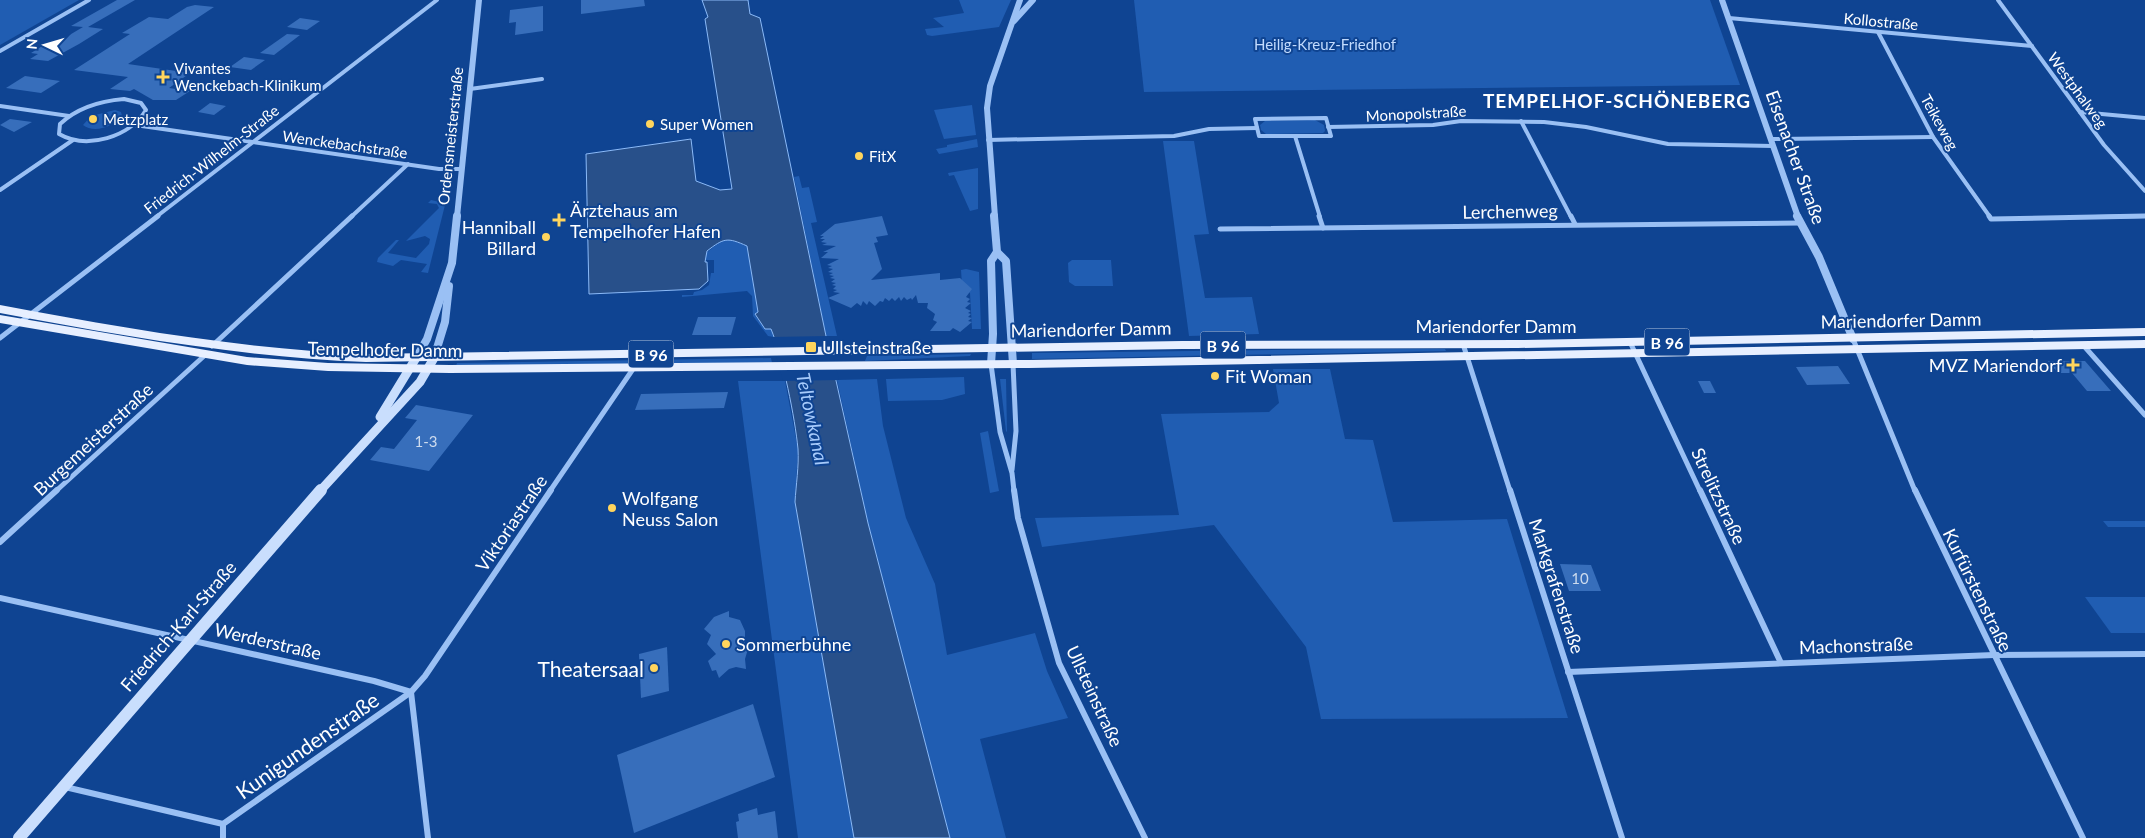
<svg xmlns="http://www.w3.org/2000/svg" width="2145" height="838" font-family="Lato,sans-serif">
	<style>
		.green { fill: #205db2 }
		.water { fill: #28508a; stroke: #8bbaf8 }
		.pier { fill: #0f4492 }
		.building { fill: #376ebb }
		.lines { fill: none; stroke-linecap: round; stroke-linejoin: round }
		.minor-far2 { stroke: #9ac0f4; stroke-width: 4 }
		.minor-far1 { stroke: #9ac0f4; stroke-width: 5 }
		.minor { stroke: #9ac0f4; stroke-width: 6 }
		.tertiary-far1 { stroke: #9ac0f4; stroke-width: 6 }
		.tertiary { stroke: #9ac0f4; stroke-width: 8 }
		.secondary-far1 { stroke: #c9defd; stroke-width: 9 }
		.secondary { stroke: #c9defd; stroke-width: 12 }
		.primary { fill: #e7efff; fill-rule: evenodd }
		.poi-dot { fill: #ffd55d; stroke: #0f4492; stroke-width: 2 }
		.labels { text-anchor: middle; dominant-baseline: central; stroke-width: 4; stroke-linejoin: round; paint-order: stroke }
		.far-street-label { font-size: 15px; fill: #fff; stroke: #0f4492 }
		.far-park-label { font-size: 15px; fill: #c2dbfe; stroke: #0f4492 }
		.far-poi-label { font-size: 15px; fill: #fff; stroke: #0f4492; text-anchor: start }
		.number-label { font-size: 15px; fill: #cddbee }
		.shield { fill: #0f4492; stroke: #b7c7de; stroke-width: 1 }
		.shield-label { font-size: 16px; font-weight: bold; fill: #fff }
		.street-label { font-size: 18px; fill: #fff; stroke: #0f4492 }
		.poi-label { font-size: 18px; fill: #fff; stroke: #0f4492; text-anchor: start }
		.far-district-label { font-size: 19px; font-weight: bold; letter-spacing: 1px; fill: #fff; stroke: #0f4492 }
		.water-label { font-size: 19px; font-style: italic; fill: #a6cafb; stroke: #0f4492 }
		.near-poi-label { font-size: 21px; fill: #fff; stroke: #0f4492; text-anchor: end }
		.near-street-label { font-size: 21px; fill: #fff; stroke: #0f4492 }
	</style>
	<rect width="100%" height="100%" fill="#0f4492"/>
	<g class="green">
		<polygon points="0,0 79,0 0,45"/>
		<polygon points="959,0 1011,0 999,27 932,36 927,35 925,29 944,27 933,18 964,13"/>
		<polygon points="1134,0 1710,0 1740,85 1144,92"/>
		<polygon points="972,105 976,135 944,139 934,110"/>
		<path d="M115,110l6,2 1,4c-7,10 -28,18 -39,9l8,-9z"/>
		<polygon points="1315,120 1324,125 1325,131 1323,133 1266,134 1261,130 1260,125 1265,121"/>
		<polygon points="977,139 978,147 939,154 936,149 947,147 947,145"/>
		<polygon points="1163,141 1194,141 1209,234 1194,235 1205,298 1252,297 1259,334 1189,336"/>
		<polygon points="978,168 978,209 970,211 954,175 949,176 948,173"/>
		<polygon points="799,176 802,188 809,187 817,222 811,223 837,336 826,336 794,177"/>
		<polygon points="431,200 444,203 445,205 428,273 421,272 427,264 401,260 393,266 377,262 378,258 396,240 399,240 388,253 416,258 429,244 430,239 425,236 406,241 439,208 437,204 428,203"/>
		<polygon points="723,239 730,239 747,246 758,312 755,315 765,329 771,329 774,337 768,336 753,316 752,296 747,291 682,297 682,295 693,295 694,292 702,290 709,285 711,273 714,273 714,260 705,260 705,254"/>
		<polygon points="1072,260 1111,260 1113,286 1075,286 1069,282 1068,263"/>
		<polygon points="966,269 979,272 981,329 972,329 970,293 962,285 961,270"/>
		<polygon points="1356,349 1445,349 1446,351 1032,359 1032,353"/>
		<polygon points="971,354 970,356 865,361 867,356"/>
		<polygon points="771,358 772,363 456,366 457,363"/>
		<polygon points="1273,369 1330,369 1345,439 1373,440 1393,522 1507,519 1568,718 1321,719 1306,647 1214,525 1042,547 1035,518 1179,515 1161,414 1269,412 1279,403"/>
		<polygon points="964,377 965,394 942,400 888,401 886,379"/>
		<polygon points="877,379 883,426 906,518 935,584 947,655 1035,633 1047,671 1068,718 980,739 1006,838 950,838 868,523 837,380"/>
		<polygon points="1000,379 1006,379 1007,432 1006,431"/>
		<polygon points="738,381 785,381 798,449 795,502 854,838 798,838"/>
		<polygon points="988,431 999,491 990,493 980,433"/>
		<polygon points="2103,521 2145,521 2145,527 2108,527"/>
		<polygon points="2085,597 2145,597 2145,633 2111,633"/>
	</g>
	<path class="water" d="M702,0h46l2,14 10,4 66,318 42,187 82,315h-96l-59,-336c1,-17 4,-36 3,-53 -3,-31 -15,-91 -27,-120h-6l-10,-15 3,-2 -11,-66c-20,-9 -23,-8 -40,5l-2,11h2l1,19 -9,8 -110,5 -3,-140 105,-15 5,42 24,9 12,-1 -27,-170 3,-2z"/>
	<polygon class="pier" points="829,336 839,380 783,381 771,337"/>
	<g class="building">
		<polygon points="117,0 135,0 88,27 103,29 79,44 48,61 30,59 38,54 31,53 49,42 56,43 83,27 71,26"/>
		<polygon points="581,0 644,0 645,6 581,14"/>
		<polygon points="195,5 214,7 128,64 190,73 169,88 190,91 176,100 153,100 134,89 130,91 110,89 128,77 74,70 130,34 122,33 149,17 168,19 187,7"/>
		<polygon points="543,6 543,31 515,35 516,22 509,23 510,10"/>
		<polygon points="300,18 320,21 307,30 287,27"/>
		<polygon points="287,34 300,35 274,55 260,53"/>
		<polygon points="244,57 265,60 251,70 230,67"/>
		<polygon points="25,76 60,81 41,93 6,88"/>
		<polygon points="210,103 226,106 214,115 198,112"/>
		<polygon points="10,119 32,122 14,132 0,125"/>
		<polygon points="882,216 888,235 876,237 878,242 874,243 882,269 871,280 940,273 940,280 960,278 972,289 966,297 970,299 967,302 971,303 965,308 971,311 968,313 971,314 968,317 972,318 968,321 972,322 960,332 953,328 950,331 930,331 937,322 933,320 935,314 927,308 928,303 918,303 916,295 912,300 911,298 907,300 904,297 901,301 899,297 895,301 892,298 889,301 885,298 883,302 880,301 875,306 869,301 867,305 863,301 861,306 857,303 851,308 828,298 840,293 833,292 837,290 833,289 836,286 832,285 836,283 831,282 835,279 830,278 834,276 829,275 833,273 828,272 833,269 828,268 832,266 827,265 839,259 821,258 828,252 823,252 836,246 822,245 827,243 821,242 825,239 820,239 824,236 820,236 835,224"/>
		<polygon points="698,317 736,317 731,335 692,335"/>
		<polygon points="2048,361 2085,361 2111,391 2087,391 2072,373 2058,373"/>
		<polygon points="1838,366 1850,384 1807,385 1796,367"/>
		<polygon points="1698,381 1710,381 1716,393 1704,393"/>
		<polygon points="728,392 724,408 635,410 641,394"/>
		<polygon points="416,405 473,415 429,471 370,460 381,447 394,449 417,420 405,418"/>
		<polygon points="1560,564 1591,565 1601,591 1569,591"/>
		<polygon points="729,611 729,617 740,620 745,631 745,643 748,649 745,659 746,669 736,667 729,669 719,678 716,670 712,671 708,661 716,654 707,644 711,635 704,629 714,617"/>
		<polygon points="667,647 669,691 641,698 639,654"/>
		<polygon points="753,704 775,777 634,833 617,755"/>
		<polygon points="757,808 758,815 775,811 778,838 738,838 736,822 739,821 738,814"/>
	</g>
	<g class="lines">
		<g class="minor-far2">
			<polyline points="1998,0 2104,145 2145,191"/>
			<polyline points="1729,18 2032,46"/>
			<polyline points="1878,32 1933,137 1990,217"/>
			<polyline points="0,51 89,0"/>
			<polyline points="470,89 542,79"/>
			<path d="M124,99l17,4 5,7c-16,27 -59,40 -87,24l1,-10c18,-17 40,-23 64,-25z"/>
			<polyline points="0,106 69,116"/>
			<polyline points="2080,112 2145,118"/>
			<polygon points="1326,118 1331,136 1259,136 1255,119"/>
			<polyline points="1521,121 1571,217"/>
			<polyline points="135,125 439,169 462,169"/>
			<polyline points="1328,127 1433,125 1461,121 1544,122 1586,127 1668,144 1773,146"/>
			<polyline points="1295,136 1320,217"/>
			<polyline points="1771,139 1933,137"/>
			<polyline points="988,140 1174,136 1209,129 1257,128"/>
			<polyline points="0,190 73,140"/>
			<polyline points="156,217 437,0"/>
			<polyline points="351,217 408,164"/>
			<polyline points="2095,217 2145,216"/>
		</g>
		<g class="minor-far1">
			<polyline points="1319,216 1323,228"/>
			<polyline points="1571,216 1575,224"/>
			<polyline points="1989,216 1991,219 2145,216"/>
			<polyline points="1220,229 1800,223"/>
			<polyline points="0,338 158,216"/>
			<polyline points="1853,339 1915,491"/>
			<polyline points="1630,342 1700,491"/>
			<polyline points="1463,344 1510,491"/>
			<polyline points="212,346 352,216"/>
			<polyline points="2084,346 2145,415"/>
			<polyline points="991,364 1000,432 1012,473 1014,491"/>
			<polyline points="1012,470 1016,431 1013,364"/>
			<polyline points="56,491 204,356"/>
			<polyline points="550,491 633,369"/>
		</g>
		<g class="minor">
			<polyline points="1014,490 1018,518 1059,663 1145,838"/>
			<polyline points="1510,490 1622,838"/>
			<polyline points="1700,490 1781,663"/>
			<polyline points="1915,490 2083,838"/>
			<polyline points="0,542 57,490"/>
			<polyline points="0,598 374,681 411,692"/>
			<polyline points="1568,672 1994,655 2145,654"/>
			<polyline points="411,692 428,838"/>
			<polyline points="65,787 223,824"/>
			<polyline points="223,824 411,692 425,676 551,490"/>
			<polyline points="223,824 223,838"/>
		</g>
		<g class="tertiary-far1">
			<polyline points="1722,0 1798,217"/>
			<polyline points="1014,21 1033,0"/>
			<polyline points="457,217 479,0"/>
			<polyline points="995,217 987,108 990,86 1020,0"/>
		</g>
		<g class="tertiary">
			<polyline points="1797,216 1819,257 1853,339"/>
			<polyline points="997,252 1006,261 1013,364"/>
			<polyline points="416,358 427,339 452,263 457,216"/>
			<polyline points="434,358 445,322 449,286"/>
			<polyline points="991,364 993,334 991,261 997,252 994,216"/>
		</g>
		<g class="secondary-far1">
			<polyline points="380,417 416,358"/>
			<polyline points="320,491 420,382 434,358"/>
		</g>
		<polyline class="secondary" points="19,838 321,490"/>
		<g class="primary">
			<path d="M0,305c122,23 242,44 366,49l816,-13 336,-1 627,-12v8l-627,12 -336,1 -816,13c-124,-5 -244,-26 -366,-49z"/>
			<polygon points="0,315 247,357 328,363 450,365 1029,360 2145,340 2145,348 1029,368 450,373 328,371 247,365 0,323"/>
		</g>
	</g>
	<g class="poi-dot">
		<path d="M160.5 69.5h5v5h5v5h-5v5h-5v-5h-5v-5h5z"/>
		<circle cx="93" cy="119" r="5"/>
		<circle cx="650" cy="124" r="5"/>
		<circle cx="859" cy="156" r="5"/>
		<path d="M556.5 212.5h5v5h5v5h-5v5h-5v-5h-5v-5h5z"/>
		<circle cx="546" cy="237" r="5"/>
		<rect x="805" y="341" width="12" height="12" rx="2.5"/>
		<path d="M2070.5 357.5h5v5h5v5h-5v5h-5v-5h-5v-5h5z"/>
		<circle cx="1215" cy="376" r="5"/>
		<circle cx="612" cy="508" r="5"/>
		<circle cx="726" cy="644" r="5"/>
		<circle cx="654" cy="668" r="5"/>
	</g>
	<g class="labels">
		<g class="far-street-label">
			<text transform="translate(1881 21) rotate(5)">Kollostraße</text>
			<text transform="translate(2078 90) rotate(54)">Westphalweg</text>
			<text transform="translate(1416 113) rotate(-3)">Monopolstraße</text>
			<text transform="translate(1940 122) rotate(61)">Teikeweg</text>
			<text transform="translate(450 136) rotate(-84)">Ordensmeisterstraße</text>
			<text transform="translate(345 144) rotate(8)">Wenckebachstraße</text>
			<text transform="translate(211 159) rotate(-38)">Friedrich-Wilhelm-Straße</text>
		</g>
		<g class="far-park-label">
			<text x="1325" y="44">Heilig-Kreuz-Friedhof</text>
		</g>
		<g class="far-poi-label">
			<text x="174" y="68">Vivantes<tspan x="174" dy="17">Wenckebach-Klinikum</tspan></text>
			<text x="103" y="119">Metzplatz</text>
			<text x="660" y="124">Super Women</text>
			<text x="869" y="156">FitX</text>
		</g>
		<g class="number-label">
			<text x="426" y="441">1-3</text>
			<text x="1580" y="578">10</text>
		</g>
		<g class="shield">
			<rect x="1644.5" y="328.5" width="45" height="27" rx="4"/>
			<rect x="1200.5" y="331.5" width="45" height="27" rx="4"/>
			<rect x="628.5" y="340.5" width="45" height="27" rx="4"/>
		</g>
		<g class="shield-label">
			<text x="1667" y="342">B 96</text>
			<text x="1223" y="345">B 96</text>
			<text x="651" y="354">B 96</text>
		</g>
		<g class="street-label">
			<text transform="translate(1796 157) rotate(70)">Eisenacher Straße</text>
			<text transform="translate(1510 211) rotate(-1)">Lerchenweg</text>
			<text transform="translate(1901 320) rotate(-1)">Mariendorfer Damm</text>
			<text x="1496" y="326">Mariendorfer Damm</text>
			<text transform="translate(1091 329) rotate(-1)">Mariendorfer Damm</text>
			<text transform="translate(385 349) rotate(1)">Tempelhofer Damm</text>
			<text transform="translate(93 439) rotate(-43)">Burgemeisterstraße</text>
			<text transform="translate(1719 496) rotate(65)">Strelitzstraße</text>
			<text transform="translate(511 523) rotate(-56)">Viktoriastraße</text>
			<text transform="translate(1557 586) rotate(72)">Markgrafenstraße</text>
			<text transform="translate(1978 590) rotate(64)">Kurfürstenstraße</text>
			<text transform="translate(178 626) rotate(-49)">Friedrich-Karl-Straße</text>
			<text transform="translate(268 641) rotate(13)">Werderstraße</text>
			<text transform="translate(1856 645) rotate(-2)">Machonstraße</text>
			<text transform="translate(1095 696) rotate(65)">Ullsteinstraße</text>
		</g>
		<g class="poi-label">
			<text x="570" y="210">Ärztehaus am<tspan x="570" dy="21">Tempelhofer Hafen</tspan></text>
			<text x="536" y="227" text-anchor="end">Hanniball<tspan x="536" dy="21">Billard</tspan></text>
			<text x="822" y="347">Ullsteinstraße</text>
			<text x="2062" y="365" text-anchor="end">MVZ Mariendorf</text>
			<text x="1225" y="376">Fit Woman</text>
			<text x="622" y="498">Wolfgang<tspan x="622" dy="21">Neuss Salon</tspan></text>
			<text x="736" y="644">Sommerbühne</text>
		</g>
		<g class="far-district-label">
			<text x="1617" y="100">TEMPELHOF-SCHÖNEBERG</text>
		</g>
		<g class="water-label">
			<text transform="translate(813 419) rotate(78)">Teltowkanal</text>
		</g>
		<g class="near-poi-label">
			<text x="644" y="668">Theatersaal</text>
		</g>
		<g class="near-street-label">
			<text transform="translate(307 745) rotate(-35)">Kunigundenstraße</text>
		</g>
	</g>
	<g transform="translate(45 45) rotate(275)" stroke="#0f4492" stroke-width="4" paint-order="stroke">
	<path d="M0-4L9 19L0 12L-9 19Z" fill="#ffffff"/>
	<text y="-8" font-size="14" font-weight="bold" text-anchor="middle" fill="#ffffff">N</text>
	</g>
</svg>
